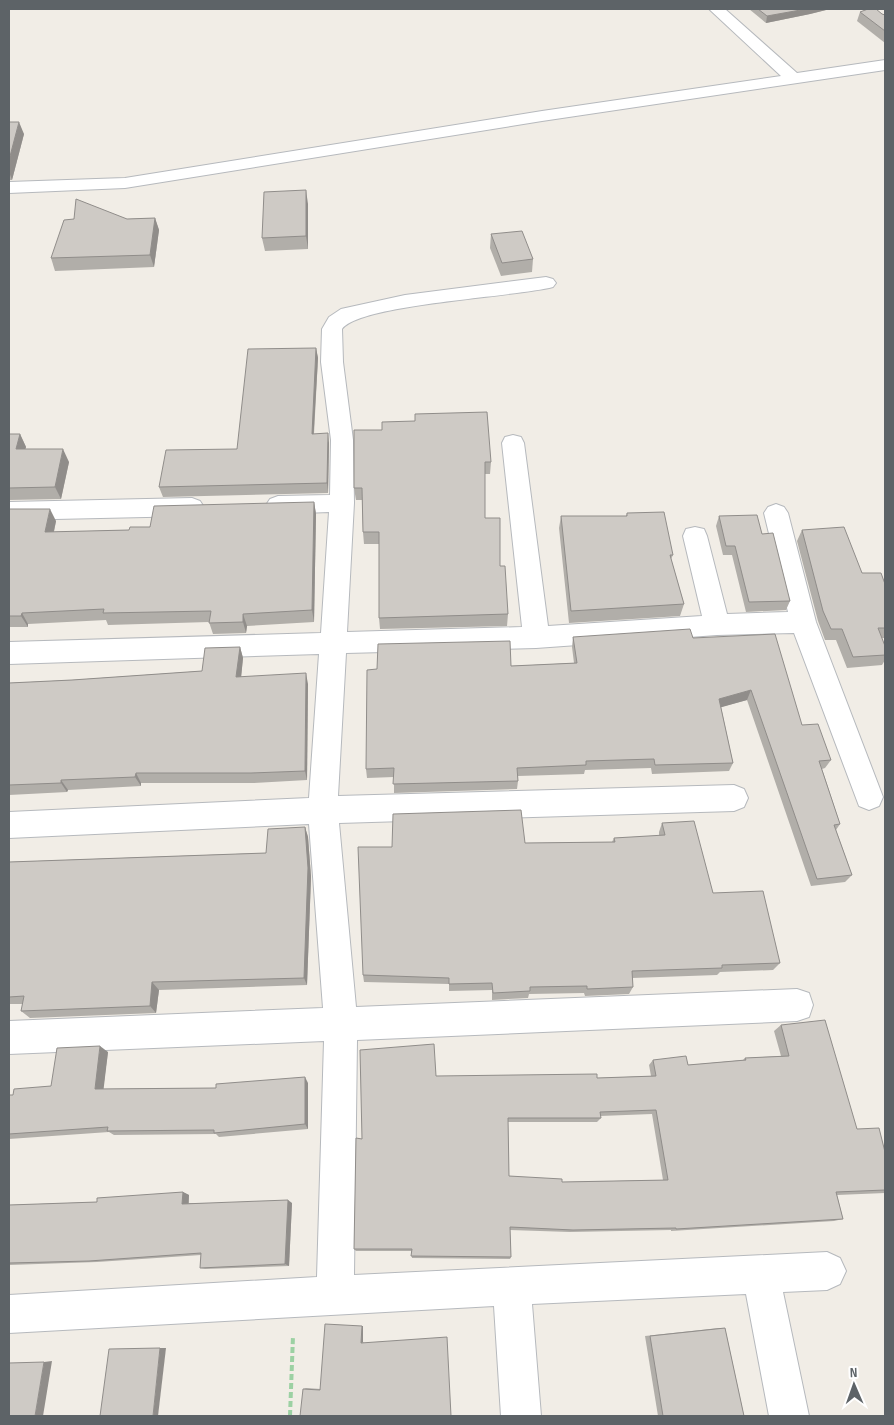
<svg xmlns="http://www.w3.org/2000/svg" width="894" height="1425" font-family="'Sofia Sans Condensed',sans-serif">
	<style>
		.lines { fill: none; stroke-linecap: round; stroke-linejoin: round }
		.minor-casing { stroke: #b6b9bd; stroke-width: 2 }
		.path { stroke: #9cd1a3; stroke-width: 4; stroke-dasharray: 6 3; stroke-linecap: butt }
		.minor { fill: #fff; fill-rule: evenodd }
		.wall { fill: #b1aea9; fill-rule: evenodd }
		.shaded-wall { fill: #908d8a }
		.building { fill: #cecac5; stroke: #908d8a; fill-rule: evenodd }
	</style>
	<rect width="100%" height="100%" fill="#f1ede6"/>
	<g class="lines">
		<defs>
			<g id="minor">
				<polygon points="709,9 725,9 797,73 885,60 885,70 542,121 125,188 9,193 9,182 125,178 542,111 781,76"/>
				<path d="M546,277l7,2 3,4 -3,4c-37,10 -194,17 -211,42l1,33 10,78 1,63 -7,129 175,-5 -20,-184 3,-6 8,-2 8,2 3,6 24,183 154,-10 -19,-80 3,-7 9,-2 9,2 3,7 20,78 61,-2 -24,-99 4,-6 8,-3 8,3 4,6 28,109 67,175 -4,9 -10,4 -10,-4 -65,-173 -77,2 -181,13 -190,5 -8,143 396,-11 10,4 4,9 -4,9 -10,4 -395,12 17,184 441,-18 12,4 4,12 -4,12 -12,4 -440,19 -3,235 473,-23 13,6 6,13 -6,13 -13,6 -44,2 26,124h-40l-23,-122 -214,10 9,112h-40l-7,-110 -485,27v-38l308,-18 7,-236 -315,13v-33l314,-13 -14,-184 -300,14v-26l300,-14 10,-144 -310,10v-22l312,-9 8,-121 -51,2 -8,-3 -4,-6 4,-6 8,-3 52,-1 1,-55 -10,-78 1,-33 7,-12 12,-8 64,-14z"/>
				<polygon points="192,498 200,501 204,507 200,513 192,516 9,520 9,502"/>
			</g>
		</defs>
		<use href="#minor" class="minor-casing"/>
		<polyline class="path" points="290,1416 293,1336"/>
		<use href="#minor" class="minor"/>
	</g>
	<g class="wall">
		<polygon points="749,9 830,9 810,14 766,23"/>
		<polygon points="860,12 885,15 885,43 857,21"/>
		<polygon points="9,122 24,134 12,180 9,180"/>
		<polygon points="308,204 308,249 265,251 262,238"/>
		<polygon points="155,218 159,230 154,267 55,271 51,258 127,219"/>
		<polygon points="491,234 533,259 532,272 501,276 490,248"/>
		<polygon points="316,348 318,358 314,434 329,443 328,493 163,497 159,487 237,449"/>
		<polygon points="382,430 491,462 490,474 485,474 485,518 500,566 508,614 507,626 380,629 379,618 379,544 364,544 363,532 362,500 356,500 354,488"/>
		<polygon points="9,434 20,434 26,447 25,449 69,462 61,499 9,500"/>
		<polygon points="314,502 316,514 314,622 247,626 246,633 213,634 209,622 108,625 106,620 28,624 28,627 9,627 9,509 56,521 54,532 129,530"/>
		<polygon points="627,513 673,555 671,559 684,604 680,616 569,623 559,528 561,516 626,516"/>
		<polygon points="719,516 762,534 790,601 786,610 746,612 732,555 723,555 716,526"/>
		<polygon points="802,530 862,573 885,584 885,638 882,638 885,646 885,660 882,665 847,668 836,640 825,640 818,621 797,541"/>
		<polygon points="573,637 693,638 802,725 831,760 825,768 822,769 840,824 836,830 852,875 845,882 811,886 747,700 721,707 733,763 729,771 652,774 651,768 585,770 584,774 518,776 518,781 517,789 394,793 394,777 367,778 366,769 511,666 574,663 572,647"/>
		<polygon points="240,647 243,658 241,677 308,684 307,780 254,783 141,783 141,786 68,790 67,792 9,795 9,683 72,680 202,671"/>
		<polygon points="662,823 713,893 780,963 773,970 720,972 717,975 632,978 633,987 629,994 585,996 584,993 529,994 528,998 492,1000 492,990 449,991 449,984 364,982 363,975 392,847 525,843 612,842 614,838 659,836 659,832"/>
		<polygon points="305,827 308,837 311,877 307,985 159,990 156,1013 30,1018 21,1011 23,1004 9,1004 9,862 266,853"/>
		<path d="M781,1025l76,104 28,23v41l-48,2 6,24 -9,2 -163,10v-1l-101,2 -60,-2 1,27 -1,2 -98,-1 -1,-7h-55l-2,-2 8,-110 74,-63 161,2 54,-2 -2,-11 4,-5 35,5 55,-5 2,-2 36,-2 -7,-25zM652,1114l11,66 -101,2 -53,-6 -1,-54h89l4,-4 -1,-2z"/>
		<polygon points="108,1052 103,1089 216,1088 308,1083 308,1129 219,1137 216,1134 114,1135 109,1132 9,1139 9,1095 13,1095 51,1086"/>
		<polygon points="183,1192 189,1195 189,1203 292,1203 289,1266 205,1269 200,1268 201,1255 97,1262 9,1265 9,1205 97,1202"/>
		<polygon points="363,1326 363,1342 451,1416 303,1389 306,1388 321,1389"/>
		<polygon points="719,1328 725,1328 744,1416 658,1416 645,1336"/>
	</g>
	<g class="shaded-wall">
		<polygon points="806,9 830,9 810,14 766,23 767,16"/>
		<polygon points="19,122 24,134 12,180 9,172 9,160"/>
		<polygon points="306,190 308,204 308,249 306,236"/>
		<polygon points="155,218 159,230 154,267 150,255"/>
		<polygon points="316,348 318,358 313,444 312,434"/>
		<polygon points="328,433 329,443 328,493 327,483"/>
		<polygon points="20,434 26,447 22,461 16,449"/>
		<polygon points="63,449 69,462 61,499 55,487"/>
		<polygon points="314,502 316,514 314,622 312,610"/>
		<polygon points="50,509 56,521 51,544 45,532"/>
		<polygon points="22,613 28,624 28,627 21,616"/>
		<polygon points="243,614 247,626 246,633 243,622"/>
		<polygon points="240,647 243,658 240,688 236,677"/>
		<polygon points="306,673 308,684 307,780 305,771"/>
		<polygon points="751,690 747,700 715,709 719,699"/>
		<polygon points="136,773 141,783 141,786 135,777"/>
		<polygon points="61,780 68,790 67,792 61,783"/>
		<polygon points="305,827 308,837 311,877 307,985 304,978"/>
		<polygon points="152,982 159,990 156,1013 150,1006"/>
		<polygon points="100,1046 108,1052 103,1094 95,1089"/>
		<polygon points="305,1077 308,1083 308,1129 305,1124"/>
		<polygon points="183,1192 189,1195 188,1207 182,1204"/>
		<polygon points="288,1200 292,1203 289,1266 285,1264"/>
		<polygon points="362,1326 363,1326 363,1342 361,1343"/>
		<polygon points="160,1348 166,1348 158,1416 153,1416"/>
		<polygon points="52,1361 43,1416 35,1416 44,1362"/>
	</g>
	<g class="building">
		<polygon points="758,9 806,9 767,16"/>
		<polygon points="868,9 876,9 882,14 885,15 885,31 860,12"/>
		<polygon points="9,122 19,122 9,160"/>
		<polygon points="306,190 306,236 262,238 264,192"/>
		<polygon points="76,199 127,219 155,218 150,255 51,258 64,220 74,219"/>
		<polygon points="522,231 533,259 502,263 491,234"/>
		<polygon points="316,348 312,434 328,433 327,483 159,487 166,450 237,449 248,349"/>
		<polygon points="487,412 491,462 485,462 485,518 500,518 500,566 505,566 508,614 379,618 379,532 363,532 362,488 354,488 354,430 382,430 382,422 415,421 415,414"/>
		<polygon points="9,434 20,434 16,449 63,449 55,487 9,488"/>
		<polygon points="314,502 312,610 243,614 243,622 209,623 211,611 103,613 104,609 22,613 21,616 9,616 9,509 50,509 45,532 129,530 130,527 150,527 154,506"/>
		<polygon points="664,512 673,555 670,555 684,604 571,611 561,516 627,516 627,513"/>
		<polygon points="757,515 762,534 773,533 790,601 749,602 735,546 726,546 719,516"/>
		<polygon points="844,527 862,573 881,573 885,584 885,628 878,628 885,646 885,655 853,657 842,629 831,629 823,611 802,530"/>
		<polygon points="690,629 693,638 775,634 802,725 818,724 831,760 819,761 840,824 834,825 852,875 817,879 751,690 719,699 733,763 655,765 654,759 586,761 586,765 517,768 518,781 393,784 394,768 366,769 367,670 377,669 378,644 510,641 511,666 577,663 573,637"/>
		<polygon points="240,647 236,677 306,673 305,771 251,773 136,773 135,777 61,780 61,783 9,785 9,683 72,680 202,671 205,648"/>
		<polygon points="521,810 525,843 615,842 614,838 665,835 662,823 694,821 713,893 763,891 780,963 722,965 722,968 632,971 633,987 587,989 587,986 530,987 530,991 493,993 492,983 449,984 449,978 363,975 358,847 392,847 393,814"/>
		<polygon points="305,827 308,868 304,978 152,982 150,1006 21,1011 24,996 9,997 9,862 266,853 268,829"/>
		<path d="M825,1020l32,109 22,-1 6,24v38l-49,2 7,27 -167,10v-1l-103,2 -63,-3 1,30 -100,-1 1,-7h-58l2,-111 6,1 -2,-89 74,-6 2,32 161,-2v4l59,-2 -3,-16 33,-4 2,9 58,-5 -1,-2 44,-2 -8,-31zM656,1110l12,70 -106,2v-3l-53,-3 -1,-58h93l-1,-6z"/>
		<polygon points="100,1046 95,1089 216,1088 216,1084 305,1077 305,1124 214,1133 214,1130 107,1131 108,1127 9,1134 9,1095 13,1095 14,1089 51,1086 57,1048"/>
		<polygon points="183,1192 182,1204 288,1200 285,1264 200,1268 201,1253 89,1261 9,1263 9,1205 97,1202 97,1198"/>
		<polygon points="325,1324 362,1326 361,1343 447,1337 451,1416 300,1416 303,1389 320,1390"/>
		<polygon points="725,1328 744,1416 663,1416 650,1336"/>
		<polygon points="160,1348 153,1416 100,1416 109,1349"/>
		<polygon points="44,1362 35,1416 9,1416 9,1363"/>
	</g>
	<rect width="894" height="1425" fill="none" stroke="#5d6367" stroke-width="20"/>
	<g transform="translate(854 1385) rotate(358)" stroke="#ffffff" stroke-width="4" paint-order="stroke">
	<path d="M0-4L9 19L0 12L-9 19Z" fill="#5d6367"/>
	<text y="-8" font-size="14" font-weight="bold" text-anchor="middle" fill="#5d6367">N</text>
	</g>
</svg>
